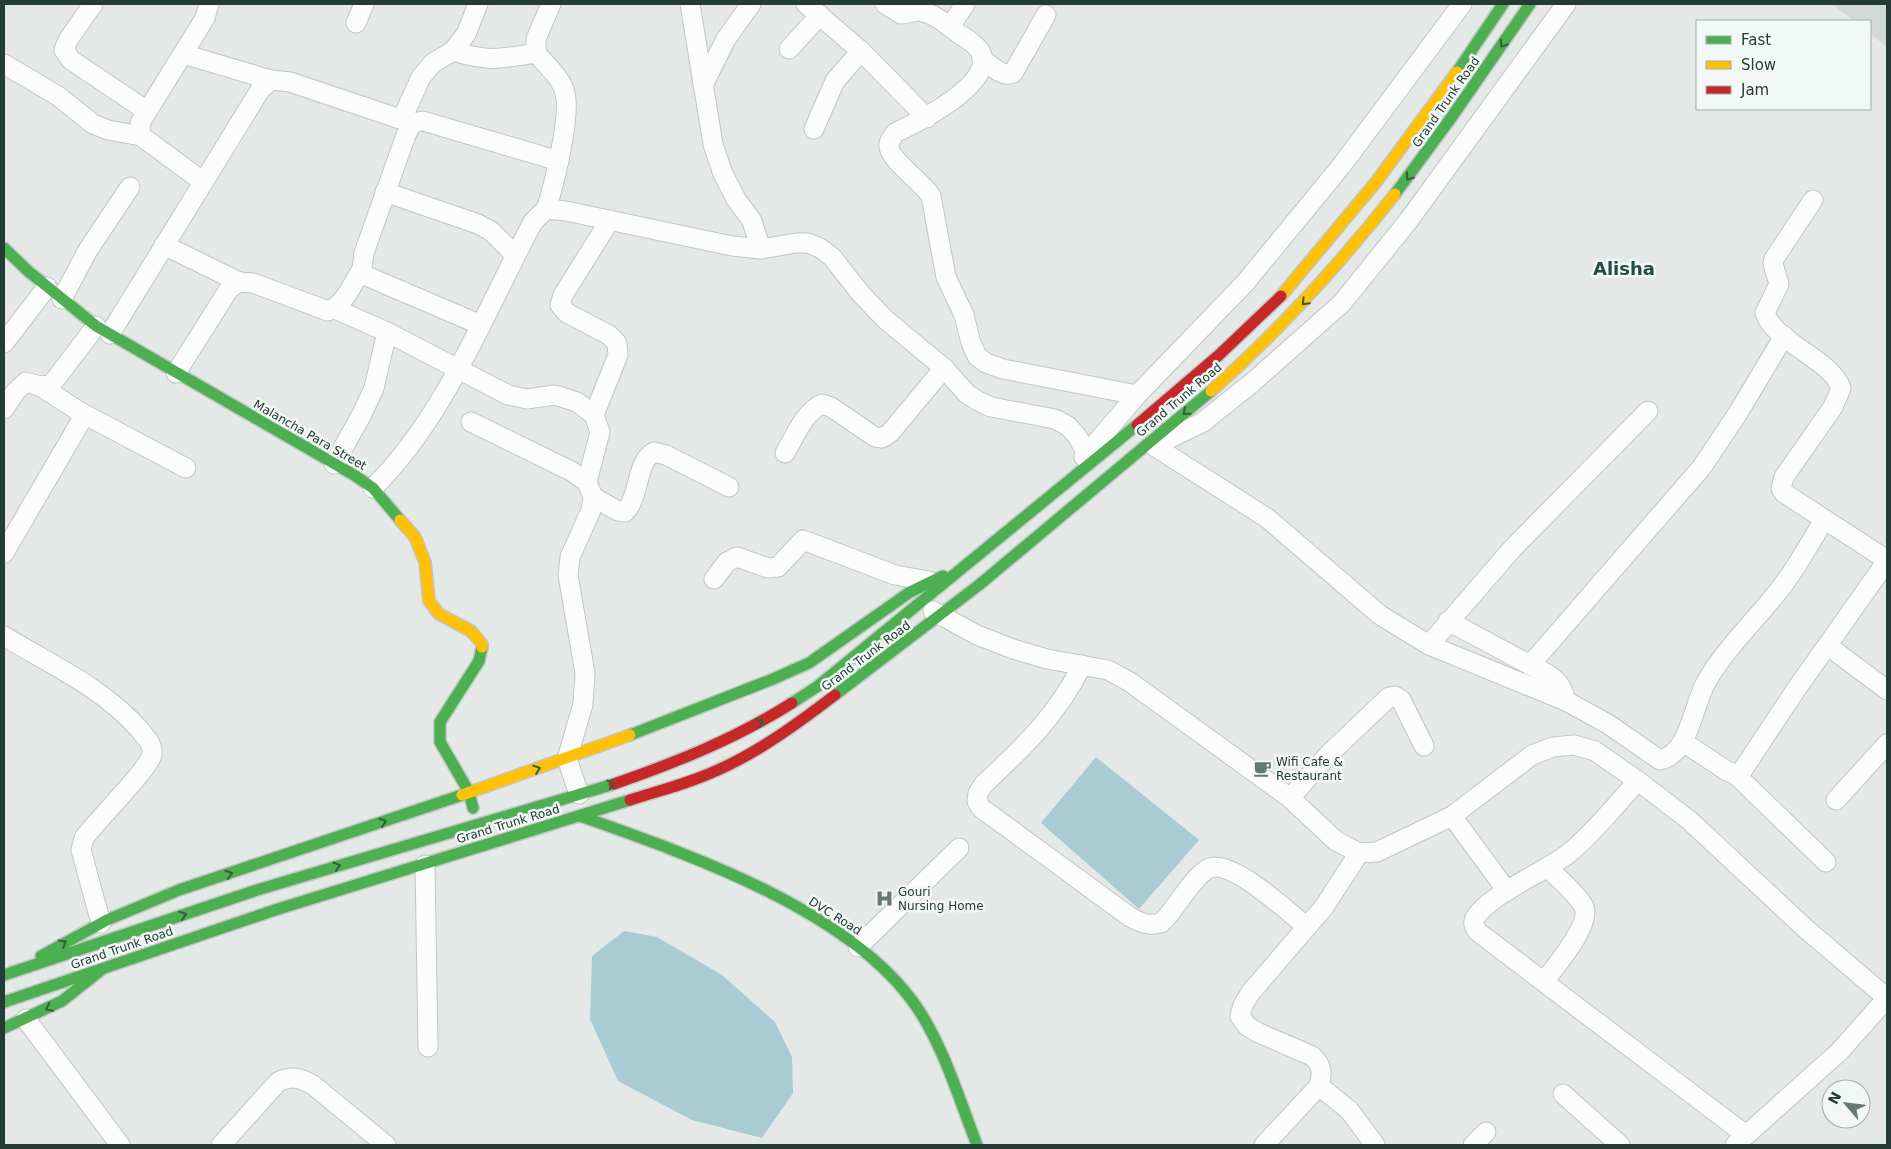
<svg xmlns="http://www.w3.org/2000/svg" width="1891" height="1149" font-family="'DejaVu Sans',sans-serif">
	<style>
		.built { fill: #d2dad7 }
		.water { fill: #a8cbd4 }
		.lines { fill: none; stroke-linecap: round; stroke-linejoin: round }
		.street-casing { stroke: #c1c6c4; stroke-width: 21 }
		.fast-casing { stroke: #c0c7c4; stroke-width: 14 }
		.slow-casing { stroke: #c0c7c4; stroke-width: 14 }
		.jam-casing { stroke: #c0c7c4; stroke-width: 14 }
		.street { stroke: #fbfcfb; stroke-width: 19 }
		.fast { stroke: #4caf50; stroke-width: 11 }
		.slow { stroke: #ffc107; stroke-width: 11 }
		.jam { stroke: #c62828; stroke-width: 11 }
		.oneway { stroke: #305e3e }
		.labels { text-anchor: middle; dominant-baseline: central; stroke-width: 5; stroke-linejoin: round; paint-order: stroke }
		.street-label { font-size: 12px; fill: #243b36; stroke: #f2f8f5 }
		.poi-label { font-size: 12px; fill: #243b36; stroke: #f2f8f5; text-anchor: start }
		.district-label { font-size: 18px; font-weight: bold; fill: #214b44; stroke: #f2f8f5 }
	</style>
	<rect width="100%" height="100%" fill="#e4e9e7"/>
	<polygon class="built" points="1832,4 1887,4 1887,47 1870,34 1870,21 1854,21"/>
	<g class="water">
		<polygon points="1096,757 1199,840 1139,909 1041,823"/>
		<polygon points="624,931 657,937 722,975 775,1022 792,1057 793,1093 762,1138 692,1120 618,1081 590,1019 592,956"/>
	</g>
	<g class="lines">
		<defs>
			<g id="street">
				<polyline points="93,4 68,40 64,50 71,60 147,111"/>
				<polyline points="690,4 713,144 723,174 736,199 752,221 761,249"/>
				<polyline points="806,4 861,51 927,118"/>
				<path d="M885,4l16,10c6,0 13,-3 18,-3 15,2 28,14 40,23 7,4 16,10 21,17 18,32 -64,72 -85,82 -3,5 -7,9 -6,14 2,14 33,35 42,49l15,81 18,38 7,28 6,13 9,7 17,6 134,26"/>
				<polyline points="356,23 364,4"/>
				<polyline points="950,27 965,4"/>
				<polyline points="789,49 820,15"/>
				<path d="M453,51c35,11 48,8 83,2"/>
				<polyline points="183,54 271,80"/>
				<path d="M982,59c9,6 20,19 31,14l33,-58"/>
				<polyline points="4,64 58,96 93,124 108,130 141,136"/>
				<polyline points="703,85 726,39 751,4"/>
				<polyline points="402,119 421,77 433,63 453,51 466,34 478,4"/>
				<polyline points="814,129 835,81 861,51"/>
				<polyline points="202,181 141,136 140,123 205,18 209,4"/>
				<polyline points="385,192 478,224 491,231 515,255"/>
				<path d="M1813,200l-39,59 -1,5 6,20 -14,29c10,30 66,46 76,75l-8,19 -49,70 -3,11 3,5 103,67"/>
				<path d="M546,209c8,-23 25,-93 19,-116 -4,-16 -19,-28 -29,-40v-14l15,-35"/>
				<polyline points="164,245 239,282"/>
				<polyline points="62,299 88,250 130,187"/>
				<polyline points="335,309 387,332 508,395 527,399 555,395 577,402 594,415 600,432 587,482"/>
				<polyline points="481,325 364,275 362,269 364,253 406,135 412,123 423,121 559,161"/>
				<polyline points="110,334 260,90 271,80 290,82 412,123"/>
				<polyline points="4,343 47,287"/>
				<path d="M176,373l53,-84 10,-7 14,1 75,28c16,-5 25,-28 34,-42"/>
				<polyline points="4,409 16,391 26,382 40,386 51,385 96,326"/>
				<polyline points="80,412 186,468"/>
				<polyline points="594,415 618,355 617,343 609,335 567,313 560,305 563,295 610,220"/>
				<polyline points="471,422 571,471 587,482 593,497 591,510 570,557 568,575 585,673 583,704 567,759 579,794"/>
				<polyline points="1164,441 1203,422 1253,382 1342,303 1409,220 1566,4"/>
				<path d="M1154,446l113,72 113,97 49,30 137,56 42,23 52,36c29,-6 33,-53 45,-76 18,-32 43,-56 66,-84 21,-24 36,-52 53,-80"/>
				<path d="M785,453c10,-16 19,-41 37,-49l9,3 44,30 7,1 8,-5 54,-65"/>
				<polyline points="1084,457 1137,395 1245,283 1342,165 1462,4"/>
				<polyline points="334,464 362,414 374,388 387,332"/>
				<path d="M373,488c73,-72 112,-177 160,-266l13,-13 20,2 166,35 29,3 35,-6h12l12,5 12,9 29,37 25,26 58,48 23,26 11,7 13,6 64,12 13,7 9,10 10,18"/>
				<path d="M593,497l25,14 7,1c15,-15 11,-51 29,-60l12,3 63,32"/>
				<polyline points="4,553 81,421 80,412 40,386"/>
				<polyline points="714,579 727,562 737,557 768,568 778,567 803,540 895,575 929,581"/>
				<polyline points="933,611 977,635 1013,649 1047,659 1108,670 1130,682 1290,798 1336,841 1359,853 1377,852 1452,816 1532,755 1553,747 1574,745 1595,751 1638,781 1689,820 1806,929 1887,998"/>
				<path d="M1448,621l101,54c10,7 14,13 17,26"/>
				<path d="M4,636c47,29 98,51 135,93 6,8 15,15 13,26 -4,15 -56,66 -68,83l-3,12 20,73"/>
				<polyline points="1429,645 1512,549 1648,411"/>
				<polyline points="1828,646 1887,690"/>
				<path d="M1082,665c-23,48 -59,83 -98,119l-6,9 -1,8 4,7 149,109c11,6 18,9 31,6 16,-15 28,-41 45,-53 22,-16 83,43 101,57"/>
				<polyline points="1530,665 1702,467 1738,413 1784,336"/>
				<polyline points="1683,742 1727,771 1735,774 1742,771 1795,691 1887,561"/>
				<polyline points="1735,774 1826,862"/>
				<path d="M1638,781c-22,23 -43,51 -69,72 -22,18 -81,42 -94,65 -3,6 0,10 3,14l268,203"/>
				<polyline points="1290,798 1328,755 1389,697 1395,696 1401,700 1424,746"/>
				<polyline points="1836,800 1887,744"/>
				<polyline points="1452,816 1507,891"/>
				<polyline points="425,865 428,1047"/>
				<polyline points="858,947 959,848"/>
				<path d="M1544,982c11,-16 50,-59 39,-77 -9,-14 -24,-26 -35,-37"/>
				<polyline points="26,1019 120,1145"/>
				<polyline points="1319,1086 1349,1110 1375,1145"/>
				<polyline points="1563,1094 1620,1145"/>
				<path d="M221,1145l57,-63c14,-7 22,-4 35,3l73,60"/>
				<path d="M1264,1145l55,-59c4,-14 3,-21 -7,-30l-53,-23 -12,-7 -7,-10 3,-11 8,-13 73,-85 35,-54"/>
				<polyline points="1473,1145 1486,1132"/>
				<polyline points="1735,1145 1839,1052 1887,998"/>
			</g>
			<g id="fast">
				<polyline points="1457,72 1503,4"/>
				<polyline points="1395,194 1451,118 1530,4"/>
				<polyline points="4,248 28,271 96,326 354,475 373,488 400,520"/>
				<polyline points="835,695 979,585 1211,391"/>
				<polyline points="792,703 818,686 1137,425"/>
				<polyline points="630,735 773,679 809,663 910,592 943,576"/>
				<polyline points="473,808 469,792 440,742 440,722 479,661 482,647"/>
				<path d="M580,816c107,38 269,93 336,190 28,41 43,93 61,139"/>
				<polyline points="41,956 107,920 179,890 462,795"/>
				<polyline points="4,975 257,890 614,784"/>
				<polyline points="4,1002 275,910 630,800"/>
				<polyline points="4,1028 62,1001 100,971"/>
			</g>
			<g id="slow">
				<polyline points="1281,296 1376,182 1457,72"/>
				<path d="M1211,391c68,-60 128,-126 184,-197"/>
				<polyline points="400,520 415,537 425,562 429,601 439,614 471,631 482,644 482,647"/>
				<polyline points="462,795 630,735"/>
			</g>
			<g id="jam">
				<polyline points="1137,425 1219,355 1281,296"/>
				<path d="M614,784c63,-22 121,-45 178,-81"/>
				<path d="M630,800c21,-7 42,-12 63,-20 52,-18 99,-52 142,-85"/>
			</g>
		</defs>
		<use href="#street" class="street-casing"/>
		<use href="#fast" class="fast-casing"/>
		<use href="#slow" class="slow-casing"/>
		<use href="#jam" class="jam-casing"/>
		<use href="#street" class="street"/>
		<use href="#fast" class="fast"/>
		<use href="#slow" class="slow"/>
		<use href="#jam" class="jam"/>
	</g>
	<defs><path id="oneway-chevron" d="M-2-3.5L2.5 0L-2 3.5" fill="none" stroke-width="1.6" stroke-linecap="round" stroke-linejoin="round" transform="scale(1.25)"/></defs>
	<g class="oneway">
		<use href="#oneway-chevron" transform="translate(1503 44) rotate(124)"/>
		<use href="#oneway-chevron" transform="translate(1409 177) rotate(127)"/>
		<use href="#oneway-chevron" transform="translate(1305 302) rotate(134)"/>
		<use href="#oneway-chevron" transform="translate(1186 412) rotate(139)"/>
		<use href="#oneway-chevron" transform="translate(760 722) rotate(-28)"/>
		<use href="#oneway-chevron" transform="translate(537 769) rotate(-19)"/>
		<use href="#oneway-chevron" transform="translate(611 784) rotate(-17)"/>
		<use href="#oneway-chevron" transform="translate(383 822) rotate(-19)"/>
		<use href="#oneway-chevron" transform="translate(337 866) rotate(-17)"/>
		<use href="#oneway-chevron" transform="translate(229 874) rotate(-19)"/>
		<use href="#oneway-chevron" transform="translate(183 915) rotate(-19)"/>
		<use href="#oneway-chevron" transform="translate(63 943) rotate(-31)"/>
		<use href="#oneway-chevron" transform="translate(49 1008) rotate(154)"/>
	</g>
	<defs>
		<symbol id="cafe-bare" viewBox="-9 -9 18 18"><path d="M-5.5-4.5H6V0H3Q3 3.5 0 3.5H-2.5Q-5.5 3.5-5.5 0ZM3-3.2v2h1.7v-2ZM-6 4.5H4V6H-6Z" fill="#677874" stroke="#f2f8f5" stroke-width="2.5" paint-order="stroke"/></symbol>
		<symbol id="hospital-bare" viewBox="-9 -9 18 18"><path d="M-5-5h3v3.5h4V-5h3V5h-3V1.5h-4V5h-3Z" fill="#677874" stroke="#f2f8f5" stroke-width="2.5" paint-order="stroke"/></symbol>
	</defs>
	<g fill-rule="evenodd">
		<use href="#cafe-bare" x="1250" y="756" width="25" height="25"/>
		<use href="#hospital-bare" x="872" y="886" width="25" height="25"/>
	</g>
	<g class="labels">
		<g class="street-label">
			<text transform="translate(1446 102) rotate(-55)">Grand Trunk Road</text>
			<text transform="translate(1179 400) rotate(-40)">Grand Trunk Road</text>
			<text transform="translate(310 435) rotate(30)">Malancha Para Street</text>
			<text transform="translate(866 656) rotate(-37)">Grand Trunk Road</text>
			<text transform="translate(508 824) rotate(-17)">Grand Trunk Road</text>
			<text transform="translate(835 916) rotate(32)">DVC Road</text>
			<text transform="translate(122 948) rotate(-19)">Grand Trunk Road</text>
		</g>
		<g class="poi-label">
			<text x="1276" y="762">Wifi Cafe &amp;<tspan x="1276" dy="14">Restaurant</tspan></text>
			<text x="898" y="892">Gouri<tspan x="898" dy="14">Nursing Home</tspan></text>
		</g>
		<g class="district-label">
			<text x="1624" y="268">Alisha</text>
		</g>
	</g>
	<rect width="1891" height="1149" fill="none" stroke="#243b36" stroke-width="10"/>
	<rect x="1696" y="20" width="175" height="90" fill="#f2f8f5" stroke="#a0aca9"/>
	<rect x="1706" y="36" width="25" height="8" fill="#4caf50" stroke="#a0aca9"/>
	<text x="1741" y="45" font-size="15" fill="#243b36">Fast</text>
	<rect x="1706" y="61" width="25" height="8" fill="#ffc107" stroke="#a0aca9"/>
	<text x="1741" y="70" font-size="15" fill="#243b36">Slow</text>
	<rect x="1706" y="86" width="25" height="8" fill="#c62828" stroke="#a0aca9"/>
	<text x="1741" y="95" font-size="15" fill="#243b36">Jam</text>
	<g transform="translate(1846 1104) rotate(298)"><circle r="24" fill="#f2f8f5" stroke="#a0aca9"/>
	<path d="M0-4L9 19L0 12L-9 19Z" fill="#677874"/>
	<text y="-8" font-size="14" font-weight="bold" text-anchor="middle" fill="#243b36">N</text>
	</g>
</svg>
